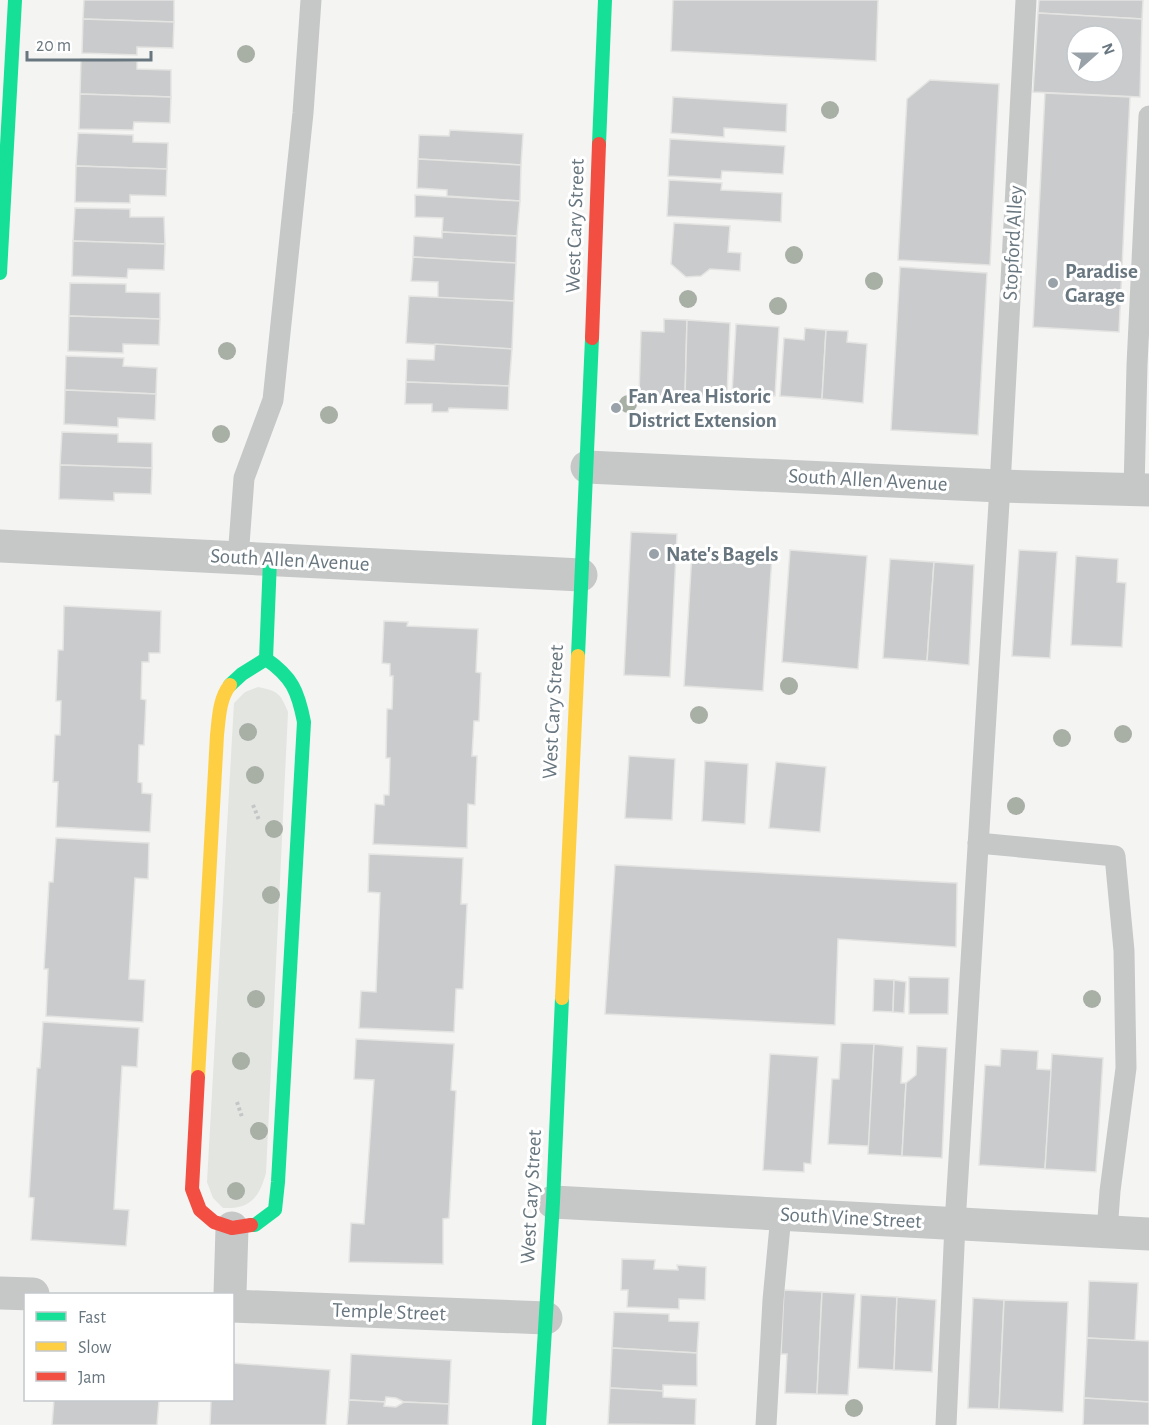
<svg xmlns="http://www.w3.org/2000/svg" width="1149" height="1425" font-family="'Alegreya Sans',sans-serif">
	<style>
		.green { fill: #e3e5e1 }
		.building { fill: #cacbcc; stroke: #e4e4e2; stroke-width: 1.5; fill-rule: evenodd }
		.lines { fill: none; stroke-linecap: round; stroke-linejoin: round }
		.path { stroke: #c4c5c6; stroke-width: 4; stroke-dasharray: 3 3; stroke-linecap: butt }
		.lane { stroke: #c6c8c8; stroke-width: 21 }
		.street { stroke: #c6c8c8; stroke-width: 33 }
		.fast { stroke: #16e098; stroke-width: 14 }
		.slow { stroke: #ffcf43; stroke-width: 14 }
		.jam { stroke: #f24e42; stroke-width: 14 }
		.tree { fill: #a8afa5 }
		.poi-dot { fill: #99a2a8; stroke: #fff; stroke-width: 2 }
		.labels { text-anchor: middle; dominant-baseline: central; stroke-width: 6; stroke-linejoin: round; paint-order: stroke }
		.street-label { font-size: 21px; fill: #68767f; stroke: #fff }
		.poi-label { font-size: 21px; font-weight: bold; fill: #68767f; stroke: #fff; text-anchor: start }
	</style>
	<rect width="100%" height="100%" fill="#f4f4f3"/>
	<path class="green" d="M258,687c20,4 22,6 30,25l-22,461c-7,25 -16,36 -43,35l-10,-10 -6,-16 27,-479 11,-11z"/>
	<g class="building">
		<polygon points="84,0 174,0 174,22 83,19"/>
		<polygon points="673,0 878,0 876,61 671,51"/>
		<polygon points="1039,0 1143,0 1142,19 1038,13"/>
		<path d="M1038,13l104,6 -2,78 -107,-5zM1077,36h36v36h-36z"/>
		<polygon points="83,19 174,22 173,48 137,47 137,55 82,53"/>
		<polygon points="81,59 137,61 137,69 171,70 171,97 80,94"/>
		<polygon points="930,80 999,84 990,265 898,260 907,99"/>
		<polygon points="1045,93 1130,97 1119,332 1033,327"/>
		<polygon points="80,94 171,97 170,123 134,122 133,130 79,129"/>
		<polygon points="673,97 787,104 786,132 724,128 724,137 671,133"/>
		<polygon points="450,130 523,134 521,165 418,159 419,135 449,136"/>
		<polygon points="78,133 133,135 133,142 168,143 167,169 76,166"/>
		<polygon points="670,139 785,146 783,174 722,171 721,179 668,176"/>
		<polygon points="418,159 521,165 520,201 447,196 447,190 417,188"/>
		<polygon points="76,166 167,169 166,196 130,195 130,203 75,202"/>
		<polygon points="669,180 722,183 721,190 782,193 781,222 667,216"/>
		<polygon points="415,195 520,201 517,236 442,232 443,218 415,217"/>
		<polygon points="75,208 130,209 130,217 164,217 165,244 73,241"/>
		<polygon points="674,223 730,226 728,252 741,253 740,271 710,269 701,276 686,277 671,264"/>
		<polygon points="442,232 517,236 516,263 413,257 414,236 442,238"/>
		<polygon points="73,241 165,244 164,270 128,269 127,278 72,276"/>
		<polygon points="413,257 516,263 514,301 438,298 438,282 411,281"/>
		<polygon points="900,267 987,273 978,435 891,430"/>
		<polygon points="70,283 126,284 126,292 160,293 160,319 69,316"/>
		<polygon points="409,296 514,301 512,349 406,343"/>
		<polygon points="69,316 160,319 159,345 123,344 123,353 68,351"/>
		<polygon points="664,319 687,320 685,397 639,395 641,331 664,332"/>
		<polygon points="687,320 730,323 727,396 685,397"/>
		<polygon points="736,324 779,327 775,396 732,393"/>
		<polygon points="805,328 826,330 822,399 780,396 784,338 804,340"/>
		<polygon points="826,330 848,331 847,342 867,344 863,403 822,399"/>
		<polygon points="435,344 512,349 509,386 406,382 407,359 434,360"/>
		<polygon points="66,356 124,358 123,366 157,368 156,394 65,390"/>
		<polygon points="406,382 509,386 508,410 449,408 448,412 432,412 432,404 405,404"/>
		<polygon points="65,390 156,394 155,420 118,418 118,427 64,424"/>
		<polygon points="62,432 118,434 118,442 152,443 152,468 60,465"/>
		<polygon points="60,465 152,468 151,494 114,493 114,501 59,499"/>
		<polygon points="631,532 677,534 670,677 624,675"/>
		<polygon points="790,550 867,556 858,669 782,662"/>
		<polygon points="1019,550 1057,552 1050,658 1012,656"/>
		<polygon points="692,552 772,557 763,691 684,686"/>
		<polygon points="1076,556 1118,559 1117,582 1126,583 1122,647 1071,645"/>
		<polygon points="890,559 934,562 927,661 883,658"/>
		<polygon points="934,562 974,565 969,665 927,661"/>
		<polygon points="64,606 161,611 160,653 149,653 149,662 142,662 141,699 146,700 144,745 139,745 138,782 142,783 142,793 152,794 150,832 56,827 58,782 53,782 55,735 60,735 61,701 56,701 58,650 63,650"/>
		<polygon points="384,621 408,622 407,626 478,629 476,672 481,673 479,721 474,721 472,756 477,756 475,805 468,804 467,848 373,844 375,804 384,805 384,795 389,795 390,758 386,758 387,709 392,709 393,676 390,676 390,664 382,663"/>
		<polygon points="629,756 675,759 672,820 625,818"/>
		<polygon points="705,761 748,764 745,824 702,821"/>
		<polygon points="776,762 826,767 820,832 769,828"/>
		<polygon points="56,838 149,843 148,879 135,878 129,979 145,980 143,1022 46,1016 48,969 44,969 49,882 53,882"/>
		<polygon points="369,854 463,858 461,904 467,904 463,989 456,989 454,1032 359,1028 361,991 376,992 380,893 368,892"/>
		<polygon points="615,865 957,883 956,947 838,939 835,1025 605,1014"/>
		<polygon points="909,977 949,978 948,1014 909,1014"/>
		<polygon points="874,979 894,980 893,1012 873,1011"/>
		<polygon points="894,980 906,982 904,1013 893,1012"/>
		<polygon points="43,1022 139,1028 137,1067 122,1066 114,1209 129,1210 126,1246 31,1240 34,1198 29,1197 37,1068 40,1068"/>
		<polygon points="356,1039 454,1044 451,1090 456,1091 449,1218 443,1219 443,1264 349,1262 351,1223 364,1224 374,1080 354,1079"/>
		<polygon points="841,1043 874,1044 869,1146 828,1144 832,1079 839,1079"/>
		<polygon points="874,1044 903,1047 901,1083 906,1083 902,1156 868,1154"/>
		<polygon points="917,1046 947,1048 942,1158 902,1156 906,1083 916,1075"/>
		<polygon points="1001,1049 1038,1051 1037,1069 1052,1070 1045,1169 979,1165 985,1065 1000,1066"/>
		<polygon points="770,1054 818,1057 811,1164 804,1163 804,1172 763,1170"/>
		<polygon points="1052,1054 1103,1058 1096,1172 1045,1169"/>
		<polygon points="622,1259 655,1260 654,1269 678,1270 677,1265 706,1267 705,1300 679,1299 679,1309 627,1307 628,1290 621,1290"/>
		<polygon points="1089,1281 1138,1283 1135,1341 1087,1338"/>
		<polygon points="784,1290 822,1292 817,1394 785,1393 787,1354 781,1354"/>
		<polygon points="822,1292 855,1294 848,1395 817,1394"/>
		<polygon points="861,1295 897,1297 894,1370 858,1368"/>
		<polygon points="897,1297 936,1300 932,1372 894,1370"/>
		<polygon points="973,1298 1004,1300 999,1409 968,1408"/>
		<polygon points="1004,1300 1068,1302 1063,1412 999,1409"/>
		<polygon points="614,1312 669,1314 669,1321 699,1322 697,1353 612,1348"/>
		<polygon points="1087,1338 1149,1341 1149,1402 1084,1398"/>
		<polygon points="612,1348 697,1353 697,1386 663,1385 663,1391 610,1388"/>
		<polygon points="351,1354 451,1360 449,1404 404,1402 396,1398 386,1397 385,1402 349,1400"/>
		<polygon points="232,1363 330,1370 326,1425 210,1425 211,1400 232,1400"/>
		<polygon points="610,1388 663,1391 663,1397 696,1399 695,1425 608,1424"/>
		<polygon points="1084,1398 1149,1402 1149,1425 1083,1425"/>
		<polygon points="54,1400 159,1400 157,1425 52,1425"/>
		<polygon points="349,1400 385,1402 384,1406 396,1407 404,1402 449,1404 448,1425 347,1425"/>
	</g>
	<g class="lines">
		<g class="path">
			<polyline points="253,805 259,820"/>
			<polyline points="237,1102 242,1117"/>
		</g>
		<g class="lane">
			<polyline points="1134,490 1137,365 1149,116"/>
			<polyline points="238,558 244,478 273,400 303,113 311,0"/>
			<polyline points="978,843 1115,856 1124,951 1126,1068 1110,1191 1107,1232"/>
			<polyline points="766,1425 773,1300 781,1215"/>
			<polyline points="946,1425 955,1224 1000,486 1026,0"/>
		</g>
		<g class="street">
			<polyline points="587,467 1000,486 1149,490"/>
			<polyline points="0,546 581,575"/>
			<polyline points="553,1202 1149,1234"/>
			<polyline points="0,1293 33,1294"/>
			<polyline points="230,1294 232,1228"/>
			<polyline points="232,1306 546,1318"/>
		</g>
		<g class="fast">
			<polyline points="599,144 605,0"/>
			<polyline points="0,273 15,0"/>
			<polyline points="578,656 592,338"/>
			<polyline points="230,685 242,674 266,659 270,560"/>
			<path d="M251,1225h4l20,-15 3,-28 26,-460c-6,-31 -12,-45 -38,-63"/>
			<polyline points="539,1425 553,1202 562,998"/>
		</g>
		<g class="slow">
			<polyline points="562,998 578,656"/>
			<path d="M198,1077l19,-342c2,-17 2,-36 13,-50"/>
		</g>
		<g class="jam">
			<polyline points="592,338 599,144"/>
			<polyline points="198,1077 192,1189 200,1210 214,1222 232,1228 251,1225"/>
		</g>
	</g>
	<g class="tree">
		<circle cx="246" cy="54" r="9"/>
		<circle cx="830" cy="110" r="9"/>
		<circle cx="794" cy="255" r="9"/>
		<circle cx="874" cy="281" r="9"/>
		<circle cx="688" cy="299" r="9"/>
		<circle cx="778" cy="306" r="9"/>
		<circle cx="227" cy="351" r="9"/>
		<circle cx="628" cy="404" r="9"/>
		<circle cx="329" cy="415" r="9"/>
		<circle cx="221" cy="434" r="9"/>
		<circle cx="789" cy="686" r="9"/>
		<circle cx="699" cy="715" r="9"/>
		<circle cx="248" cy="732" r="9"/>
		<circle cx="1123" cy="734" r="9"/>
		<circle cx="1062" cy="738" r="9"/>
		<circle cx="255" cy="775" r="9"/>
		<circle cx="1016" cy="806" r="9"/>
		<circle cx="274" cy="829" r="9"/>
		<circle cx="271" cy="895" r="9"/>
		<circle cx="256" cy="999" r="9"/>
		<circle cx="1092" cy="999" r="9"/>
		<circle cx="241" cy="1061" r="9"/>
		<circle cx="259" cy="1131" r="9"/>
		<circle cx="236" cy="1191" r="9"/>
		<circle cx="854" cy="1408" r="9"/>
	</g>
	<g class="poi-dot">
		<circle cx="1053" cy="283" r="6"/>
		<circle cx="616" cy="408" r="6"/>
		<circle cx="654" cy="554" r="6"/>
	</g>
	<g class="labels">
		<g class="street-label">
			<text transform="translate(575 226) rotate(-88)">West Cary Street</text>
			<text transform="translate(1013 243) rotate(-87)">Stopford Alley</text>
			<text transform="translate(868 480) rotate(3)">South Allen Avenue</text>
			<text transform="translate(290 560) rotate(3)">South Allen Avenue</text>
			<text transform="translate(553 712) rotate(-87)">West Cary Street</text>
			<text transform="translate(531 1197) rotate(-87)">West Cary Street</text>
			<text transform="translate(851 1218) rotate(3)">South Vine Street</text>
			<text transform="translate(389 1312) rotate(2)">Temple Street</text>
		</g>
		<g class="poi-label">
			<text x="1065" y="271">Paradise<tspan x="1065" dy="24">Garage</tspan></text>
			<text x="628" y="396">Fan Area Historic<tspan x="628" dy="24">District Extension</tspan></text>
			<text x="666" y="554">Nate's Bagels</text>
		</g>
	</g>
	<rect x="24" y="1293" width="210" height="108" fill="#ffffff" stroke="#c3c8cc" stroke-width="1.5"/>
	<rect x="36" y="1312" width="30" height="9" fill="#16e098" stroke="#c3c8cc" stroke-width="1.5"/>
	<text x="78" y="1323" font-size="18" fill="#68767f">Fast</text>
	<rect x="36" y="1342" width="30" height="9" fill="#ffcf43" stroke="#c3c8cc" stroke-width="1.5"/>
	<text x="78" y="1353" font-size="18" fill="#68767f">Slow</text>
	<rect x="36" y="1372" width="30" height="9" fill="#f24e42" stroke="#c3c8cc" stroke-width="1.5"/>
	<text x="78" y="1383" font-size="18" fill="#68767f">Jam</text>
	<g transform="translate(1095 54) rotate(69)"><circle r="28" fill="#ffffff" stroke="#c3c8cc" stroke-width="1.5"/>
	<path d="M0-4.5L10 22L0 15L-10 22Z" fill="#99a2a8"/>
	<text y="-9" font-size="16" font-weight="bold" text-anchor="middle" fill="#68767f">N</text>
	</g>
	<path d="M27 51v9h124v-9" fill="none" stroke="#68767f" stroke-width="3"/>
	<text x="36" y="51" font-size="18" fill="#68767f" stroke="#ffffff" stroke-width="4.5" paint-order="stroke">20 m</text>
</svg>
